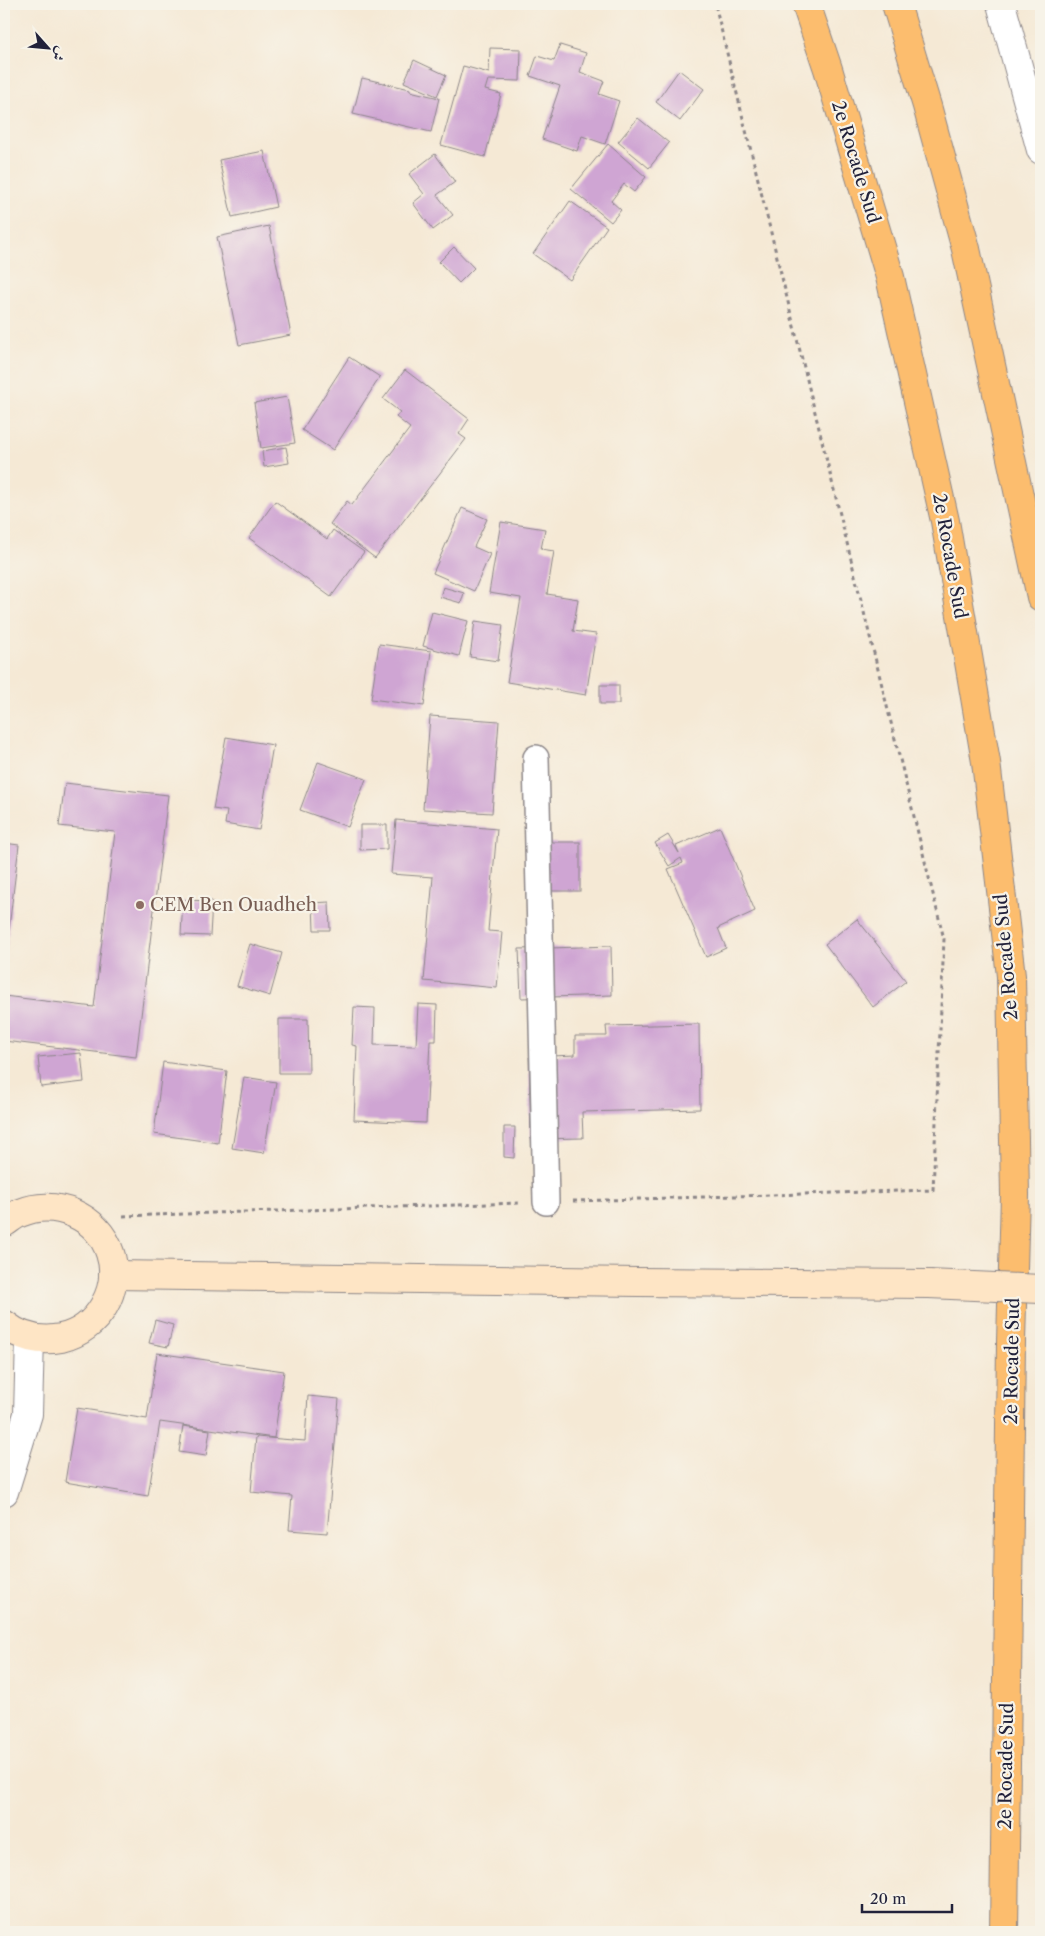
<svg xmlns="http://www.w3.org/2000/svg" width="1045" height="1936" font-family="'Libre Caslon Text',Amiri,serif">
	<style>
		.building { fill: #cfa5d3 }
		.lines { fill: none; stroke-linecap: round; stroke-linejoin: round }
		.minor-casing { stroke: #8c8688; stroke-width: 28 }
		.tertiary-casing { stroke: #8c8688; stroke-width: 30 }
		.secondary-casing { stroke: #8c8688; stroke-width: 30 }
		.motorway-casing { stroke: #8c8688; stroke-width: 30 }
		.path { stroke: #8c8688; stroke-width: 3; stroke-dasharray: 4 4; stroke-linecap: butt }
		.minor { stroke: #fff; stroke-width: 25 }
		.tertiary { stroke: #fff; stroke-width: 28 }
		.secondary { stroke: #fee5c5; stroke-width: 28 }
		.motorway { stroke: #fcbd6e; stroke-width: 28 }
		.secondary-bridge-casing { stroke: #8c8688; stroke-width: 30; stroke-linecap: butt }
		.secondary-bridge { stroke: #fee5c5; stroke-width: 28 }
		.education-dot { fill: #8d6e63; stroke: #f7f3e8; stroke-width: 2 }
		.labels { text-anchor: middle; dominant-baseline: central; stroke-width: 4.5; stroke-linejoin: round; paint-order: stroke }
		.street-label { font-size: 18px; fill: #22223b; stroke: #f7f3e8 }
		.education-label { font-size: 18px; fill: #785e54; stroke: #f7f3e8; text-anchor: start }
	</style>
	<rect width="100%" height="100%" fill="#f7f3e8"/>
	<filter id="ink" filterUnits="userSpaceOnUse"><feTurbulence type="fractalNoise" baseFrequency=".02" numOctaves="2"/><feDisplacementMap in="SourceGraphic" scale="10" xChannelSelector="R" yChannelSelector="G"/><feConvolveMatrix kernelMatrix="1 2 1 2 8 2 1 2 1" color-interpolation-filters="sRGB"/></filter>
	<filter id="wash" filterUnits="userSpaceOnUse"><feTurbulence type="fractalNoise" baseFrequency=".0096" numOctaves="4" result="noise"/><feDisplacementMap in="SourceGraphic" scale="20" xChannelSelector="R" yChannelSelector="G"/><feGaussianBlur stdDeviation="1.12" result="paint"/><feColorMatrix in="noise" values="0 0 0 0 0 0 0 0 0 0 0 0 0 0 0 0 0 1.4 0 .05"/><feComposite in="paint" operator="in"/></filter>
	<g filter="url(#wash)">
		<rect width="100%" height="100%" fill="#f5e9d5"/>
		<g id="blocks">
			<g class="building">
				<polygon points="560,45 586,53 580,72 604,81 599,94 619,101 605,144 582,136 577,151 542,139 560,86 530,76 537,56 554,61"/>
				<polygon points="490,48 521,49 520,81 488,80 485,90 501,94 485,157 441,145 463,66 489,73"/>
				<polygon points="414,60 446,75 437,96 404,82"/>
				<polygon points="679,70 704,89 680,121 656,102"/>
				<polygon points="362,78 410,89 410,91 439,98 431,132 353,114"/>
				<polygon points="638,118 669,143 649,168 618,142"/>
				<polygon points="608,144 646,177 634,192 624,184 611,201 621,210 611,222 571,189"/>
				<polygon points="264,151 276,207 232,217 219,160"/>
				<polygon points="435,154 455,182 437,195 453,215 433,230 413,203 424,194 409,174"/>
				<polygon points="570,201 607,227 570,280 533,254"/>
				<polygon points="269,226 291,335 239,345 217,237"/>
				<polygon points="454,247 474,268 459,283 439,262"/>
				<polygon points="349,357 380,377 333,450 302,430"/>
				<polygon points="405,370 469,419 459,434 466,439 375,558 330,524 347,501 352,505 410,428 396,417 400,412 383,399"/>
				<polygon points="287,397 295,443 261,448 254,403"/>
				<polygon points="286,447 289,463 264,467 262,451"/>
				<polygon points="275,501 327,539 333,530 364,552 331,597 249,538"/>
				<polygon points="462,508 487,519 474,547 490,554 474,591 433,573"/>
				<polygon points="501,522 545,529 541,549 554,551 547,594 578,599 573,631 596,634 586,695 507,682 521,598 489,593"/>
				<polygon points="443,587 464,593 461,603 440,597"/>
				<polygon points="432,612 468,621 459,656 423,646"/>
				<polygon points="475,621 503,625 498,661 470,657"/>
				<polygon points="379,644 431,651 424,706 371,699"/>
				<rect x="600" y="685" width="19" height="19"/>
				<polygon points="430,716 499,721 492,813 423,809"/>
				<polygon points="226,737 273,745 259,830 225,824 227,811 213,809"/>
				<polygon points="318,762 366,779 348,827 300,810"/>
				<rect x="4" y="765" width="2" height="28"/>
				<polygon points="65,783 168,795 136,1057 4,1041 4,996 94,1007 115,832 59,826"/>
				<polygon points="396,820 497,829 488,931 502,932 497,988 424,981 433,877 391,874"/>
				<polygon points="360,825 387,825 387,849 360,850"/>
				<polygon points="720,827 755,911 718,928 726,948 706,957 668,869 683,863 681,858 669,866 655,843 668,835 679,853 676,846"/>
				<rect x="528" y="842" width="52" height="49"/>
				<polygon points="4,843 19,845 5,961 4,961"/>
				<polygon points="183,900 212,901 210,936 181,935"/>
				<polygon points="329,902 330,930 314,930 313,903"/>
				<polygon points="857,919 906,981 873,1007 825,944"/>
				<polygon points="250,944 282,953 270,996 237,986"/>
				<polygon points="611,946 612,995 521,998 519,949"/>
				<polygon points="418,1004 437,1005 436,1041 430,1041 426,1123 354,1120 357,1046 352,1045 354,1007 375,1008 374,1045 416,1046"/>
				<polygon points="279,1019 308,1019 309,1073 279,1073"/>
				<polygon points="699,1024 700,1109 582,1112 583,1138 531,1139 529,1057 575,1055 575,1036 607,1036 606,1026"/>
				<polygon points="81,1053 84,1082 41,1087 38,1057"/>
				<polygon points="163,1062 227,1071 218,1143 154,1134"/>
				<polygon points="244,1077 276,1082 264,1153 232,1148"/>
				<polygon points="504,1127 515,1127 514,1158 504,1157"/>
				<polygon points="155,1320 173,1325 168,1347 149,1343"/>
				<polygon points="157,1353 284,1371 274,1438 160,1422 148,1496 65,1482 77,1408 147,1419"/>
				<polygon points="308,1396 339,1399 327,1533 289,1530 292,1496 251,1492 256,1437 305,1441"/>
				<polygon points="183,1426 210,1430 206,1456 179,1452"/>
			</g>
		</g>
	</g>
	<g filter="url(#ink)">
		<use href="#blocks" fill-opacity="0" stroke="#8c8688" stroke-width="1"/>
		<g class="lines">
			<defs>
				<polyline id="minor" points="536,758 546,1202"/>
				<g id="tertiary">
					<polyline points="1001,4 1041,150"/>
					<polyline points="4,1492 28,1414 30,1338"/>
				</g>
				<g id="secondary">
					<path d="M4,1223c5,-3 10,-8 16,-10 35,-15 78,3 90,40 12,36 -12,77 -49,85 -21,4 -41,-1 -57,-14"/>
					<polyline points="113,1275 638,1282 929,1284"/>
				</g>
				<g id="motorway">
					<polyline points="806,4 828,69 890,277 945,521 986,762 1011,976 1015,1195 1011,1342 1004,1932"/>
					<polyline points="896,4 927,106 966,249 1041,597"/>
				</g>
			</defs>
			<use href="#minor" class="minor-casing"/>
			<use href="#tertiary" class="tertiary-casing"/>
			<use href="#secondary" class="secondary-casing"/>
			<use href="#motorway" class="motorway-casing"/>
			<g class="path">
				<polyline points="573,1201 933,1190 944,939 715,4"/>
				<polyline points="123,1216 519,1203"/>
			</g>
			<use href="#minor" class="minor"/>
			<use href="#tertiary" class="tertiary"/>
			<use href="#secondary" class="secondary"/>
			<use href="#motorway" class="motorway"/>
			<defs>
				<polyline id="secondary-bridge" points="929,1284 1041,1289"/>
			</defs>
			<use href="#secondary-bridge" class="secondary-bridge-casing"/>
			<use href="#secondary-bridge" class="secondary-bridge"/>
		</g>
	</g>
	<circle class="education-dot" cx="140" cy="905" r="5"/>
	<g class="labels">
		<g class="street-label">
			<text transform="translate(856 162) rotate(73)">2e Rocade Sud</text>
			<text transform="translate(950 556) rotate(80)">2e Rocade Sud</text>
			<text transform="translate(1006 957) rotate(-95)">2e Rocade Sud</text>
			<text transform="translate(1012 1361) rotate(-89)">2e Rocade Sud</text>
			<text transform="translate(1006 1766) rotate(-89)">2e Rocade Sud</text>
		</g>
		<g class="education-label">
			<text x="150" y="905">CEM Ben Ouadheh</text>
		</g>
	</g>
	<rect width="1045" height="1936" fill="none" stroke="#f7f3e8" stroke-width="20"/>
	<g transform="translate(48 48) rotate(117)" stroke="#f7f3e8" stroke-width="4" paint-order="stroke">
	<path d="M0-4L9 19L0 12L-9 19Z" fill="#22223b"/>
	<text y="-8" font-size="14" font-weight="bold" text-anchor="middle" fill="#22223b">ش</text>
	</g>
	<path d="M862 1904v8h90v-8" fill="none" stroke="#22223b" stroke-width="2.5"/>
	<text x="870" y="1904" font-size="15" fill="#22223b" stroke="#f7f3e8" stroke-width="4" paint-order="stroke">20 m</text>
</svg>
